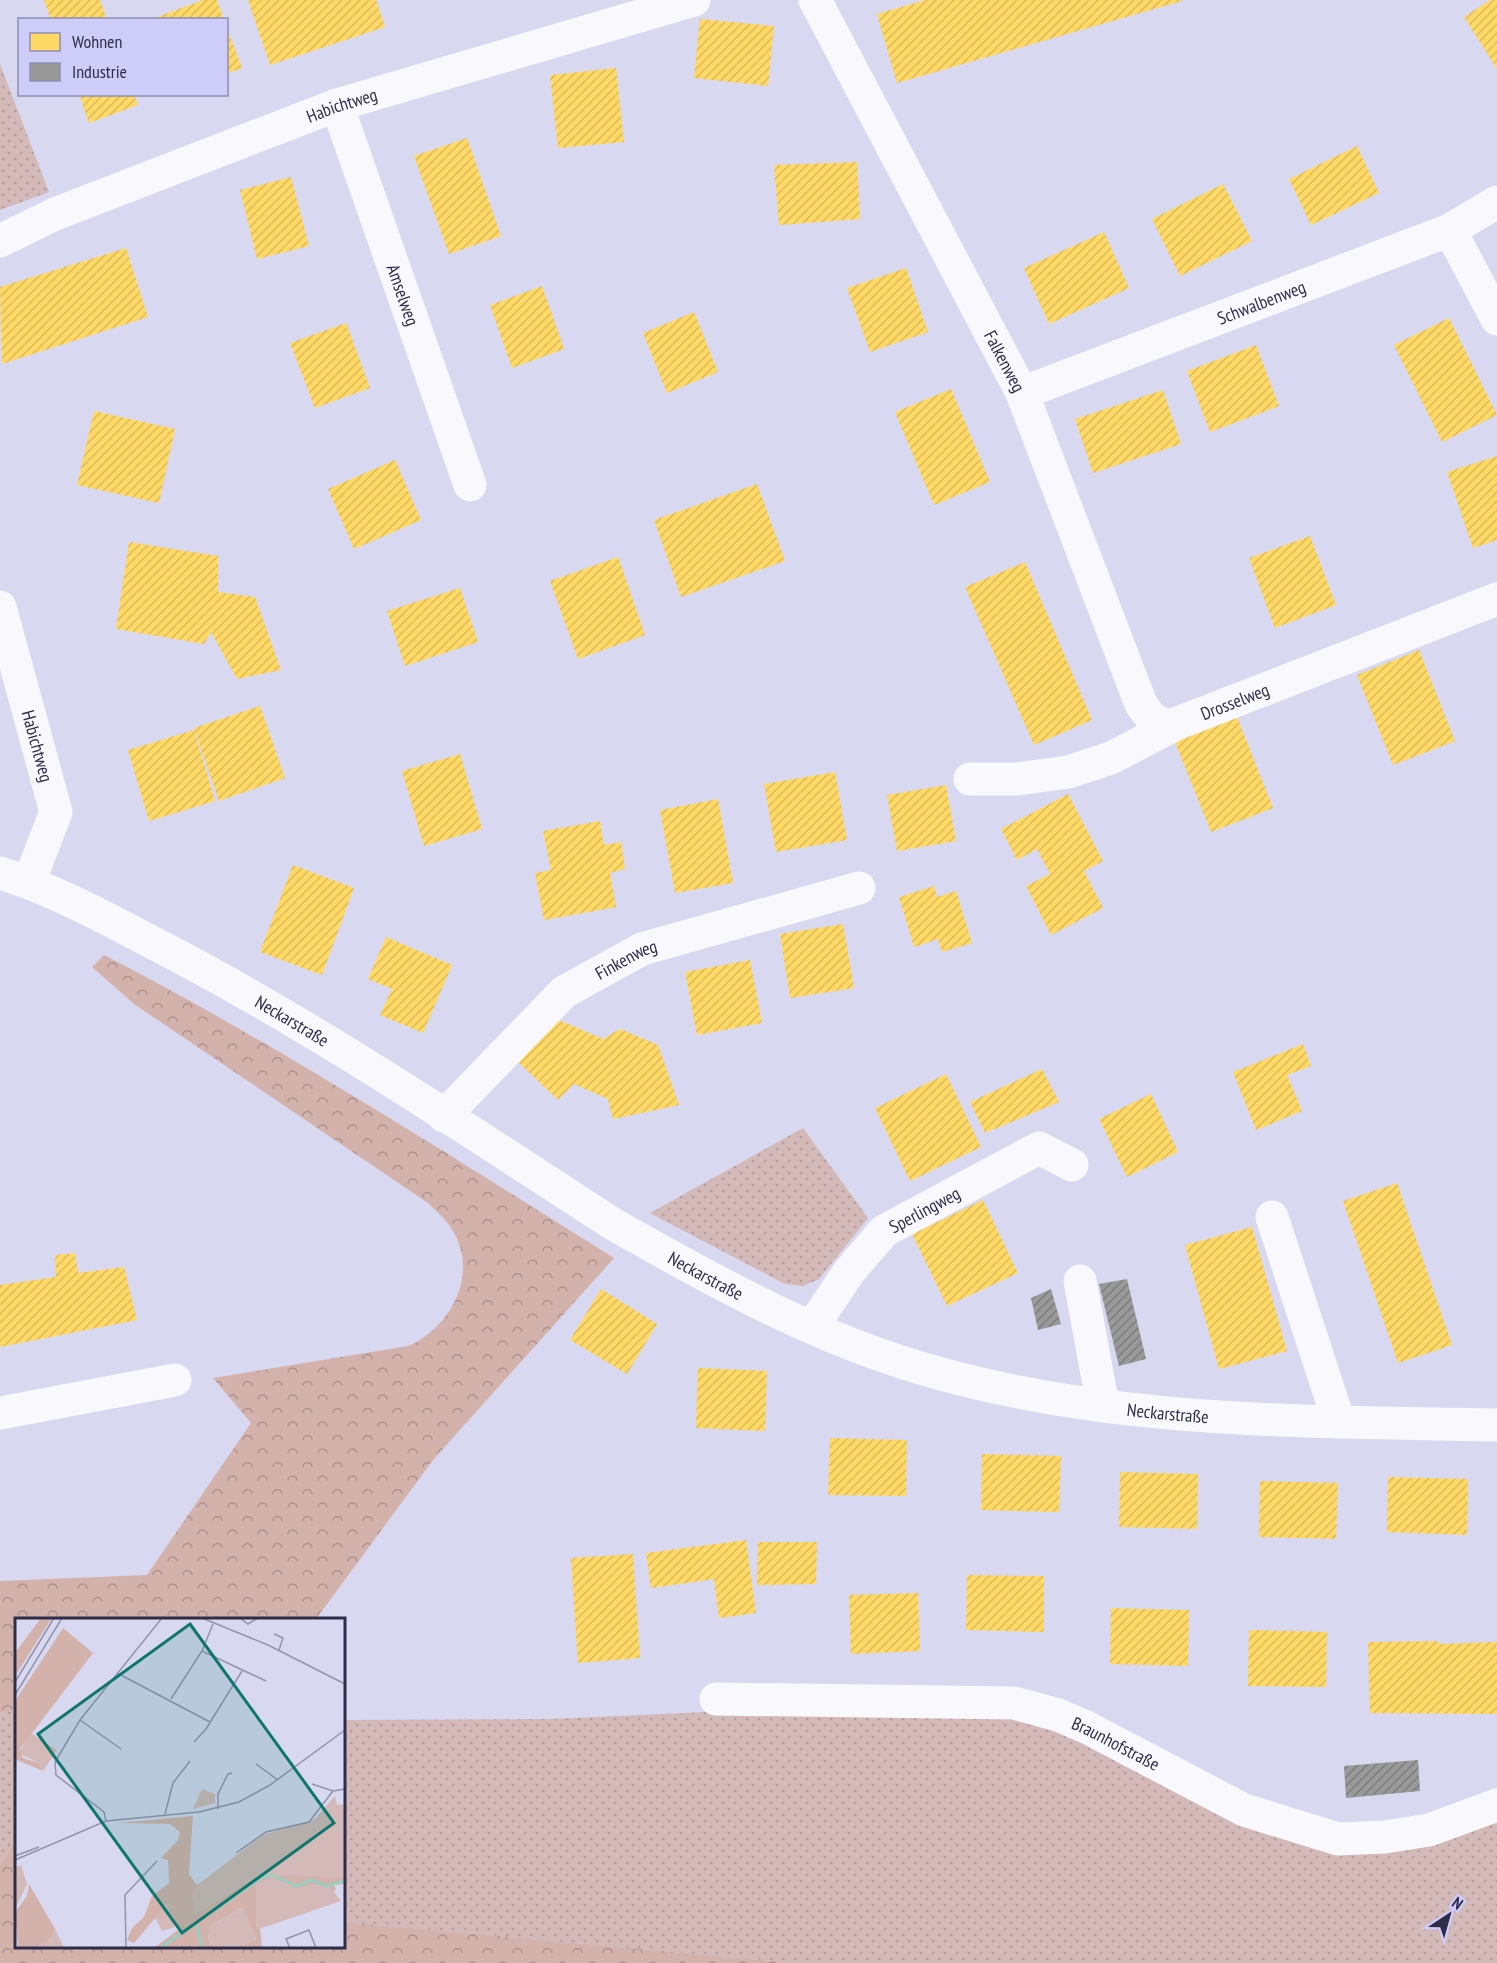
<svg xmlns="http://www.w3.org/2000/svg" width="1497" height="1963" font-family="'PT Sans Narrow',sans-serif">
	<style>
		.green { fill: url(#green-dots) }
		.forest { fill: url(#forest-crowns) }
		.homes { fill: url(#homes-hatch) }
		.industry { fill: url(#industry-hatch) }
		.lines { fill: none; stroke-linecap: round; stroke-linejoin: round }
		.minor { stroke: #f9f9fd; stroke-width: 33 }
		.labels { text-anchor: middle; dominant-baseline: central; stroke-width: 6; stroke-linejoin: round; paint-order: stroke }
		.street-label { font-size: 18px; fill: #2e2c49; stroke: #cecdfa }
		.inset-river { fill: none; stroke: #9acec0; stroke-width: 3 }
		.inset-road { fill: none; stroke: #9493ad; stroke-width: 1.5 }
		.view { fill: #0f766e; fill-opacity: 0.15; stroke: #0f766e; stroke-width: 3 }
		.inset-edge { fill: none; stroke: #2e2c49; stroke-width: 3 }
	</style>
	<defs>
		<pattern id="green-dots" width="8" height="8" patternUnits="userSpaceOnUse" patternTransform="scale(1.5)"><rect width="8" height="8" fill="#d3b9b7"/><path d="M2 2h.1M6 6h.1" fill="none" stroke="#b59f9f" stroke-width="1.8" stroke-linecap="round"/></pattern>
		<pattern id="forest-crowns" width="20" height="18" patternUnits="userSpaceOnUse" patternTransform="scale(1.5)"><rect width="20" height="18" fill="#d4b2ac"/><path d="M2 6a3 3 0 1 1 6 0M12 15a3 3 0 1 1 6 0" fill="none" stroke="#ac918e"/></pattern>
		<pattern id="homes-hatch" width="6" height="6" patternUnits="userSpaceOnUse" patternTransform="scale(1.5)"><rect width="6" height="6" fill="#ffd966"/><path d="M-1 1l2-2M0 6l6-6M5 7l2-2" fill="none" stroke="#dbba5a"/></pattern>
		<pattern id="industry-hatch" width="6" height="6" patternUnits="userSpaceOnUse" patternTransform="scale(1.5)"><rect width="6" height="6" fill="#999"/><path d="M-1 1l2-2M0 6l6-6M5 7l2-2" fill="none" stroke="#7d7d7f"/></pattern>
	</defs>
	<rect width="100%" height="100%" fill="#d8d8f0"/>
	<g class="green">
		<polygon points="0,64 49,192 0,210"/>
		<polygon points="803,1128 868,1218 819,1279 803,1286 785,1284 650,1213"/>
		<polygon points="16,1709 16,1840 0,1865 0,1713"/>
		<polygon points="984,1711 1042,1721 1248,1820 1425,1841 1497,1823 1497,1963 794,1963 344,1922 344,1720 550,1719 708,1712"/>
	</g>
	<g class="forest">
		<path d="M104,955c176,91 342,198 510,303l-181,202 -117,159 -300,1v89l-16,4v-132l147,-6 104,-152 -38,-45 195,-32c43,-18 71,-72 45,-115 -6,-11 -16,-19 -25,-28l-294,-199 -42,-37z"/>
		<polygon points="16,1840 16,1946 344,1946 344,1922 794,1963 0,1963 0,1865"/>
	</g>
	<g class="homes">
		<polygon points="44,0 100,0 107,20 51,20"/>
		<polygon points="203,0 217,0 224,20 149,20"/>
		<polygon points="248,0 376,0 385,27 270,65"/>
		<polygon points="925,0 1182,0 1182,1 897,83 877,14"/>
		<polygon points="1490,0 1497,0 1497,69 1464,17"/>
		<polygon points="700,19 774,26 768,86 694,78"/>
		<polygon points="226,26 242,68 226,74"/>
		<polygon points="616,68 624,142 558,148 550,75"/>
		<polygon points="79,94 134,94 138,105 89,123"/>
		<polygon points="467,138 501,236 449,254 414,156"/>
		<polygon points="1357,146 1379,193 1311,225 1289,179"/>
		<polygon points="857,162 860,219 779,225 774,165"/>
		<polygon points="291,177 309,246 257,259 240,190"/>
		<polygon points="1223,184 1252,241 1180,276 1152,219"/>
		<polygon points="1104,232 1129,288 1049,324 1024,268"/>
		<polygon points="126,248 148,317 2,364 0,287"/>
		<polygon points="906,268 928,332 870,352 847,288"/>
		<polygon points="542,286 564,349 512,368 490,305"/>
		<polygon points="694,312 718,372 667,393 643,333"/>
		<polygon points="1449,318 1497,415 1442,442 1394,345"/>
		<polygon points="346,323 370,388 315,408 290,343"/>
		<polygon points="1256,345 1279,406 1210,432 1187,371"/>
		<polygon points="951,389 990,482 934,505 895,412"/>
		<polygon points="1163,390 1181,444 1093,473 1075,419"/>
		<polygon points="94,411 175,429 159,503 77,485"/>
		<polygon points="1497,456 1497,540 1473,548 1447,472"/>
		<polygon points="395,460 421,520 354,549 328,489"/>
		<polygon points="757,484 785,561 681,597 654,520"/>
		<polygon points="1310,536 1336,605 1275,628 1249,558"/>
		<polygon points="129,542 218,556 218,592 255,597 281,670 237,679 211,632 204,644 116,629"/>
		<polygon points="618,557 645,635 578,659 550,581"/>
		<polygon points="1025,562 1092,720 1034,745 965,587"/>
		<polygon points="460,588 478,642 405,666 387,611"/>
		<polygon points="1419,650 1455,741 1393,765 1357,675"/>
		<polygon points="260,706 285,778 219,801 194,728"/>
		<polygon points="1237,717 1273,808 1211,832 1175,742"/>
		<polygon points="194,730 215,801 149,821 128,750"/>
		<polygon points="460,754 482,829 424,846 402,771"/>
		<polygon points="835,772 847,840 776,852 764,784"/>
		<polygon points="946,785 956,841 897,851 887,795"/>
		<polygon points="1068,794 1103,861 1084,871 1103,908 1051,935 1026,886 1050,874 1037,849 1017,860 1001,829"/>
		<polygon points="718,799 733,883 675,893 660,810"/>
		<polygon points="600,821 604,845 621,842 625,869 610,873 616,907 544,920 535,873 551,870 543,831"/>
		<polygon points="293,865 354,888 322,975 260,952"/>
		<polygon points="934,886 937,897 956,891 972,943 942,952 938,939 914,947 899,897"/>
		<polygon points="843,924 854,988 790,998 780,934"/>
		<polygon points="386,937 452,965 423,1033 380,1015 392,989 368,979"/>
		<polygon points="750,960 762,1023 697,1035 685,972"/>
		<polygon points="552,1017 603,1039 620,1029 658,1045 679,1105 613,1119 608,1099 574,1084 558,1100 516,1060"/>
		<polygon points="1303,1044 1311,1066 1287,1075 1302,1111 1256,1130 1233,1072"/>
		<polygon points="1042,1069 1059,1102 985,1133 970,1102"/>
		<polygon points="946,1074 981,1147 910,1181 875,1108"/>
		<polygon points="1151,1094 1178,1152 1127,1177 1099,1119"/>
		<polygon points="1397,1183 1452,1345 1398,1363 1343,1201"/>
		<polygon points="983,1200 1018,1273 947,1306 912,1234"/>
		<polygon points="1252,1227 1287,1351 1219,1369 1185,1245"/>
		<polygon points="75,1253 78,1273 124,1267 137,1320 0,1347 0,1285 56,1277 55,1255"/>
		<polygon points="601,1289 657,1324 627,1374 570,1340"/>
		<polygon points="698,1368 767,1371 765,1431 696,1428"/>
		<polygon points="830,1438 907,1440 906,1496 828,1495"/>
		<polygon points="982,1454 1061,1456 1059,1512 981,1510"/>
		<polygon points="1120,1472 1198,1474 1197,1529 1119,1527"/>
		<polygon points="1388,1477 1468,1479 1467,1535 1387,1532"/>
		<polygon points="1260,1481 1338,1483 1336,1539 1259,1537"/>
		<polygon points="746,1540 756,1613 719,1618 714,1579 651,1588 646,1553"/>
		<polygon points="758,1542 817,1542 816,1584 757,1585"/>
		<polygon points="633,1554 640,1658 578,1663 571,1558"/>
		<polygon points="967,1575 1044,1576 1044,1632 966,1630"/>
		<polygon points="918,1593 920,1651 851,1654 849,1595"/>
		<polygon points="1111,1608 1189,1610 1188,1666 1110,1664"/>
		<polygon points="1249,1630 1327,1632 1326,1687 1248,1686"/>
		<polygon points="1438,1641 1439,1644 1497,1642 1497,1714 1370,1713 1368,1642"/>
	</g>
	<g class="industry">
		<polygon points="1127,1279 1146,1359 1119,1366 1099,1284"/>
		<polygon points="1051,1289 1061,1324 1038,1330 1031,1298"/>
		<polygon points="1418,1760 1420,1791 1346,1798 1344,1766"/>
	</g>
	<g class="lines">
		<g class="minor">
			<path id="s1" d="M815,0l207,393 119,311 11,15 18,8"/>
			<path id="s2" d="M337,105l133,380"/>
			<polyline points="1450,230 1497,319"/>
			<path id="s3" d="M0,241l55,-27 282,-109 357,-105"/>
			<path id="s4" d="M1022,393l428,-163 47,-28"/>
			<path id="s5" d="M0,607l56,205 -27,70"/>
			<path id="s6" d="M970,779h48l50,-7 43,-14 67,-35 319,-124"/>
			<path id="s7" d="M0,873c58,18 111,48 165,76 155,81 301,180 448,275 92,52 186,105 288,138 192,62 396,59 596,63"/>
			<path id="s8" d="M444,1116l120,-124 78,-43 217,-61"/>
			<polyline points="1272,1217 1339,1422"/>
			<polyline points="1080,1281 1103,1406"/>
			<path id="s9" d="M812,1327l37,-55 35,-41 155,-83 33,17"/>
			<polyline points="0,1413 175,1380"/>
			<path id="s10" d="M716,1699l298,4 44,12 28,12 158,83 94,29 47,-2 44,-7 68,-25"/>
		</g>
	</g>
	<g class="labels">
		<g class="street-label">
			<text stroke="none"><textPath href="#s3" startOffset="368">Habichtweg</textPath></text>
			<text stroke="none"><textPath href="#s2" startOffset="201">Amselweg</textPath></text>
			<text stroke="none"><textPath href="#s4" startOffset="256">Schwalbenweg</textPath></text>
			<text stroke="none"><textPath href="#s1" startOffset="408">Falkenweg</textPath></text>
			<text stroke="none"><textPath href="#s6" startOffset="280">Drosselweg</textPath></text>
			<text stroke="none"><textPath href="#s5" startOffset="144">Habichtweg</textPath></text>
			<text stroke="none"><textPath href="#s8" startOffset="243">Finkenweg</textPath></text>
			<text stroke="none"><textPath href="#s7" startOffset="328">Neckarstraße</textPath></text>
			<text stroke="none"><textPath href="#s9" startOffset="166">Sperlingweg</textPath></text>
			<text stroke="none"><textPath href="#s7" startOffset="814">Neckarstraße</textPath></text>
			<text stroke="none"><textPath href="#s7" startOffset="1300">Neckarstraße</textPath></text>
			<text stroke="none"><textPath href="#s10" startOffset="408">Braunhofstraße</textPath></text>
		</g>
	</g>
	<g transform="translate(15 1618)">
		<rect width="330" height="330" fill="#d8d8f0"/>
		<path d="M16,115l26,17 -14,21 -4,-8 -20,-10zM187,171l13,5v9l-22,6zM320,178l2,9 8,-1v73l-83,-3 -66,39 -3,-18 4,-10 66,-50 52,-16zM6,247l6,19 -12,25v-41zM239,274l2,38 -5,-4 5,14 -17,8h-26l-5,-9 2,-13 34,-19 9,3zM153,285l7,13v11l-13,4 -7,-13zM40,311l9,19h-28l17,-12z" fill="#d3b9b7"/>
		<path d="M26,0h11l-37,58v-23zM48,10l30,25 -73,96 3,9 16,5 4,8 -26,-11 -2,4v-63zM178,198l-4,58 8,11 -4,10 3,18 66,-39 83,3v7l-11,1 2,5 -80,40 4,-2 2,20h-23l17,-9 -13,-32 -33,19 -2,13 5,9h-59l24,-18 -10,-27 -34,40 -7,-3 5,-12 12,-11 8,-21 17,-13 -1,-23 -7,-2 17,-18 2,-8 -10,-8 -51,-1zM14,266l26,45 -2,7 -17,12h-18l-3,-36 12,-16z" fill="#d4b2ac"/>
		<path d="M258,260l24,10 13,-4 19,2 12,15 -85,29v-46zM221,295l10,20 -11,4 -10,-18z" fill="#d3b9b7"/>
		<path class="inset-river" d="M182,307l5,23M145,330l101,-70 11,-3 25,11 15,-6 13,6 20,-5"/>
		<path class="inset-road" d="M187,0l66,27 77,39M225,0l8,6 10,-6M259,16l9,4 -4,12M187,33l64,30M102,55l93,49M0,64l39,-64M0,77l47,-77M156,81l31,-48 11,-27M65,102l41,29M179,124l12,-13 36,-58M241,146l22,16M297,166l21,7M203,191v-15l10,-20 4,-1M150,196l8,-31 17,-22M91,203l-2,-9 -48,-37 -1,-13 25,-42 82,-102M221,235l30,-21 43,-10 24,-31 12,-2M0,238l24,-9M0,242l91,-39 93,-9 40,-10 31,-17 75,-55M111,330l-1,-53 32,-34M275,330l-4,-9 23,-9 7,18"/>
		<path class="view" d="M175,6l144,199 -152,110 -144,-199z"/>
		<rect width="330" height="330" class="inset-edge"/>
	</g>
	<rect x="18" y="18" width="210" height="78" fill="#cecdfa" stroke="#8e8db3" stroke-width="1.5"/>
	<rect x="30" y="33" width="30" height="18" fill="#ffd966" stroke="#8e8db3" stroke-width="1.5"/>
	<text x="72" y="48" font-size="18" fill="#2e2c49">Wohnen</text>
	<rect x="30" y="63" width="30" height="18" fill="#999999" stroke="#8e8db3" stroke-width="1.5"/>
	<text x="72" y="78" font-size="18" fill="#2e2c49">Industrie</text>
	<g transform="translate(1449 1915) rotate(36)" stroke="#cecdfa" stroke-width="4.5" paint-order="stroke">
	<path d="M0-4.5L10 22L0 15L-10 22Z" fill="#2e2c49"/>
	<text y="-9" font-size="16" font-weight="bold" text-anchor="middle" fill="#2e2c49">N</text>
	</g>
</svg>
